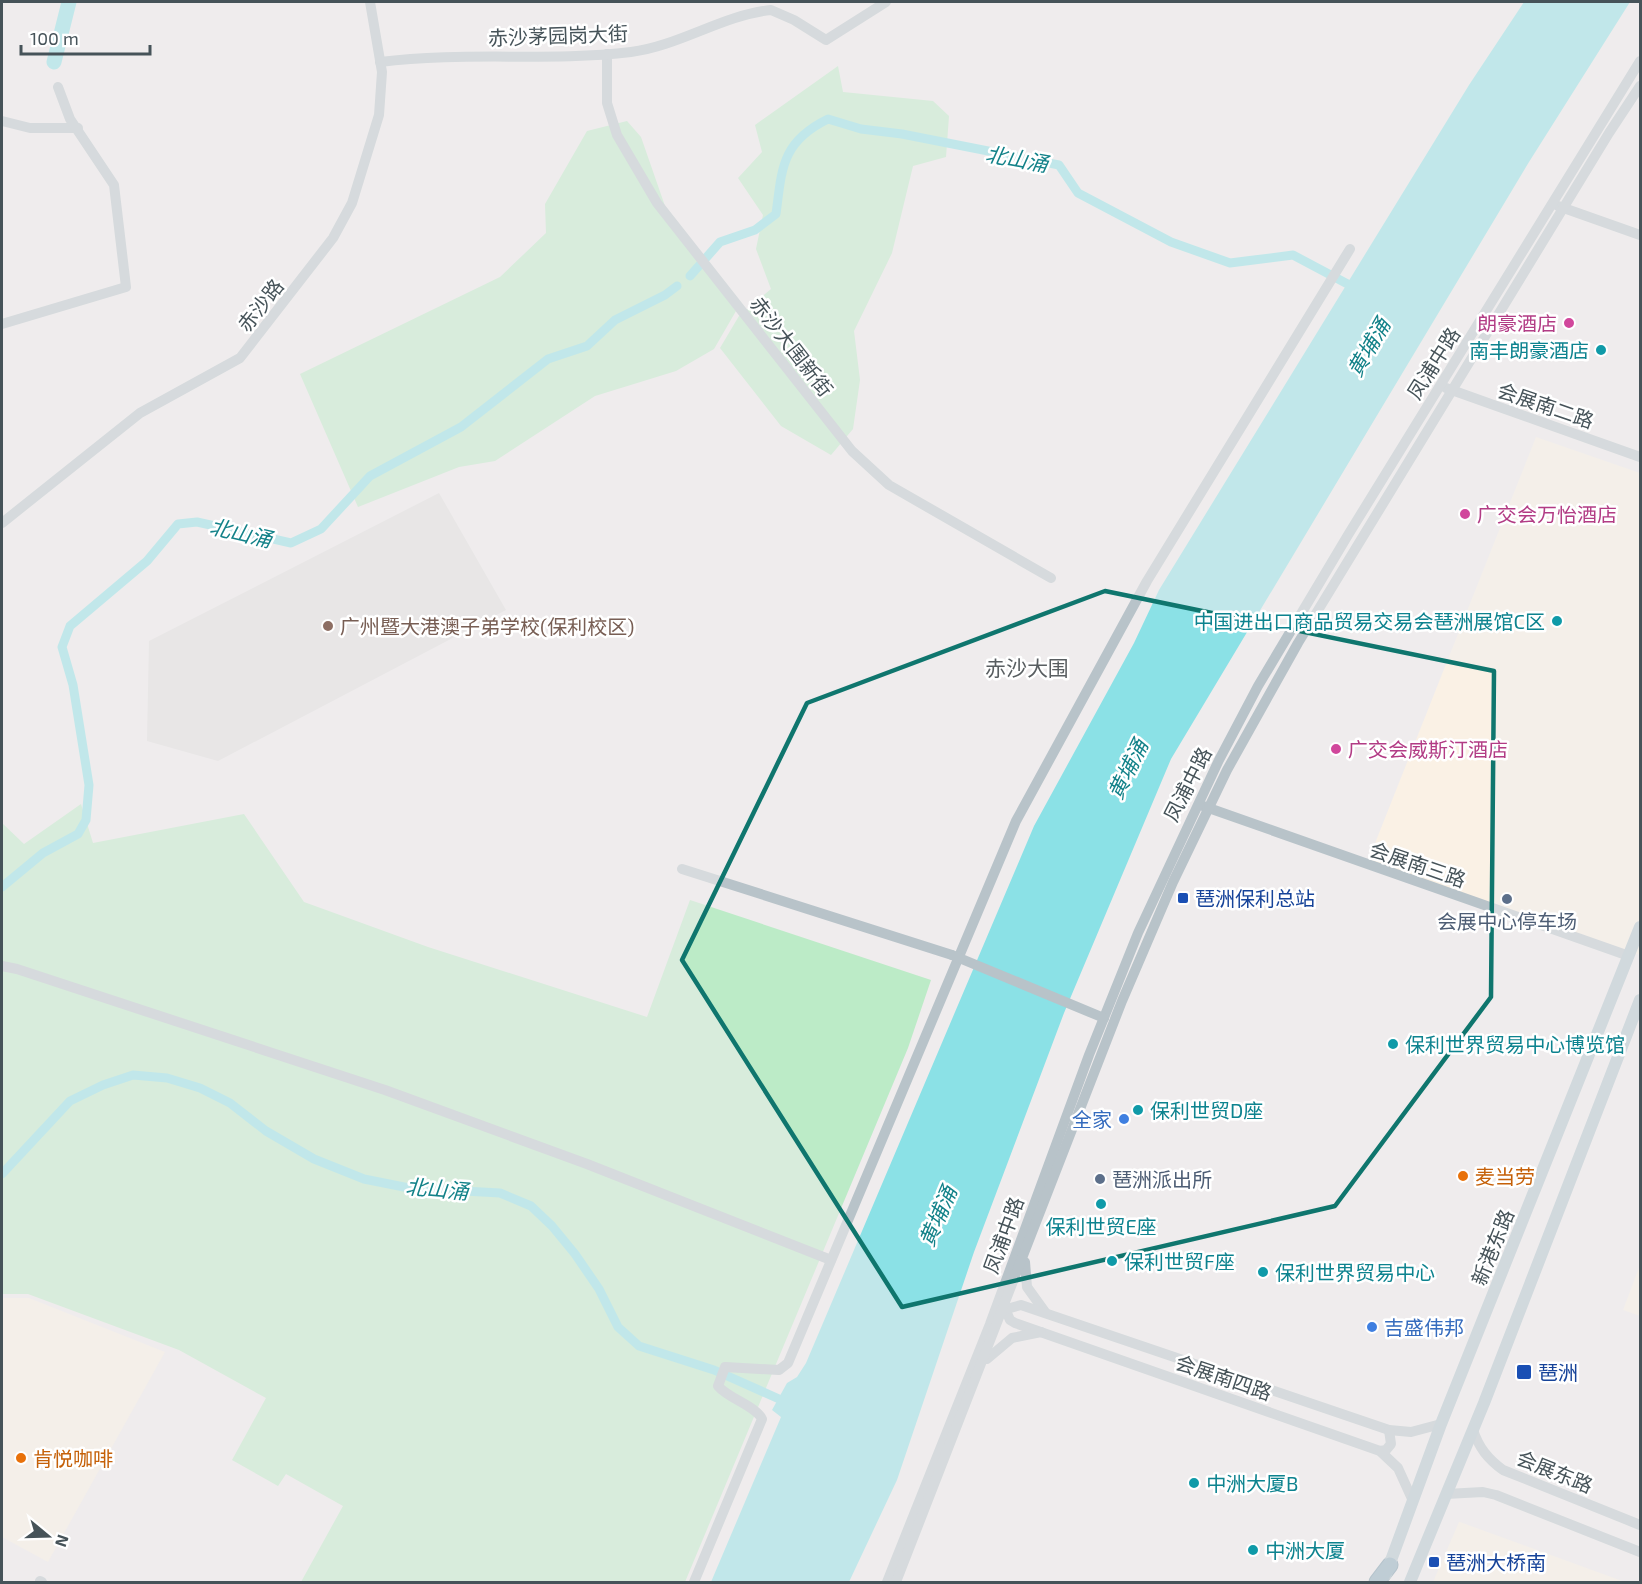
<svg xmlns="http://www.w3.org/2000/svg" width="1642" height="1584" font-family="'Exo 2','Noto Sans SC',sans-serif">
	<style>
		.commercial { fill: #faf1e5 }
		.education { fill: #e0ddde }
		.green { fill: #bcebc7 }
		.water { fill: #8be1e6 }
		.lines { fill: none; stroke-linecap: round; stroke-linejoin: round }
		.canal { stroke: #8be1e6; stroke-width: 9 }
		.river { stroke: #8be1e6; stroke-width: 15 }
		.highway-casing { stroke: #7192a5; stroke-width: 17 }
		.minor { stroke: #b8c3c9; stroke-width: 10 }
		.major { stroke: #adc0ca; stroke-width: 12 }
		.highway { stroke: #86a7b9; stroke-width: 15 }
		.minor-bridge { stroke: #b8c3c9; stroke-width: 10 }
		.marked { fill: none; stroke: #0f766e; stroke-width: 4.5; stroke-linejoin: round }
		.hotel-dot { fill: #d1479c; stroke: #fff; stroke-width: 2 }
		.culture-dot { fill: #0f9aa8; stroke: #fff; stroke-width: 2 }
		.education-dot { fill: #8d6e63; stroke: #fff; stroke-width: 2 }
		.transit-dot { fill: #1a4fb4; stroke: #fff; stroke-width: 2 }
		.service-dot { fill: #5c6f8a; stroke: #fff; stroke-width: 2 }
		.shop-dot { fill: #3f7fe0; stroke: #fff; stroke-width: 2 }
		.food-dot { fill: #e8710a; stroke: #fff; stroke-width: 2 }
		.labels { text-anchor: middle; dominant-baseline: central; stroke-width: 5; stroke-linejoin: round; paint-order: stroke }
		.street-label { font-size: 20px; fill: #465359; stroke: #fff }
		.hotel-label { font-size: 20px; fill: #b23c85; stroke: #fff; text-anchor: start }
		.culture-label { font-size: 20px; fill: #0d838f; stroke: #fff; text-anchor: start }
		.education-label { font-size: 20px; fill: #785e54; stroke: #fff; text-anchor: start }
		.transit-label { font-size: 20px; fill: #164399; stroke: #fff; text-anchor: start }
		.service-label { font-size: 20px; fill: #4e5e75; stroke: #fff }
		.shop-label { font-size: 20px; fill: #366cbe; stroke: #fff; text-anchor: end }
		.food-label { font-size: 20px; fill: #c56008; stroke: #fff; text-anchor: start }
		.water-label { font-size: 21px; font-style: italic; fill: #138289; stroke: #fff }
		.neighbourhood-label { font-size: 21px; fill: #595e61; stroke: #fff }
	</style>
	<rect width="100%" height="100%" fill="#efeced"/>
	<g class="commercial">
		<polygon points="1536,437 1640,473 1640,955 1368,861"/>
		<polygon points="1640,1265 1640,1316 1623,1310"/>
		<polygon points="2,1298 29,1298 165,1352 48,1562 2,1537"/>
		<polygon points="1459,1522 1460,1522 1625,1582 1433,1582"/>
	</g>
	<polygon class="education" points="439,493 506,610 218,761 147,741 149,641"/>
	<g class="green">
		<polygon points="838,66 843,92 933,101 949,116 946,157 913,166 892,253 854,331 860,380 853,429 831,455 781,426 720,348 739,316 771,289 756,249 763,215 738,178 762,152 755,125"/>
		<polygon points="627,121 641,137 673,229 736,311 714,349 676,371 595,396 495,461 459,467 358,507 300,374 500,277 546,233 545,204 587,131"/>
		<polygon points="81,804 93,843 244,814 304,902 428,947 647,1017 690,900 931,980 908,1048 685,1582 301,1582 343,1506 286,1474 278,1486 232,1460 266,1398 179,1350 28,1294 2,1294 2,823 24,844"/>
	</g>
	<polygon class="water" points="1524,2 1630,2 1529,162 1171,759 1064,1013 974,1252 897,1480 849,1582 711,1582 781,1417 772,1410 787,1383 797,1377 806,1363 1034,826 1134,643 1159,590 1469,85"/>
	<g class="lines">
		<g class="canal">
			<path d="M690,276l30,-34 35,-12 21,-16c6,-45 5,-72 52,-95l33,10 41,5 157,31 19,28 93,49 59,21 63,-8 64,34"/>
			<polyline points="2,887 43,853 78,834 86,820 89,785 73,685 62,647 70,626 147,561 178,524 197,522 291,543 321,529 370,476 461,427 548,359 587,346 615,320 665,295 677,286"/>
			<polyline points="2,1174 70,1101 103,1085 133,1075 167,1078 200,1088 230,1103 266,1131 314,1159 364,1179 409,1188 500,1193 531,1206 552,1226 575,1254 599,1289 618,1327 639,1346 714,1370 788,1403"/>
		</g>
		<polyline class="river" points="54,62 69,2"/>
		<defs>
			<polyline id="highway" points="1377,1582 1390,1565"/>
		</defs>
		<use href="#highway" class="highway-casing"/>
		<g class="minor">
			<polyline points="607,54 607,103 617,135 657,203 852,451 889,485 1051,578"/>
			<path d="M380,62c84,-11 168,0 251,-10 48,-6 92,-37 140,-42l23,10 32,20 60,-38"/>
			<polyline points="2,121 30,128 78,128"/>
			<polyline points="1558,206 1640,235"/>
			<polyline points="2,324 126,287 114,185 70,119 58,87"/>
			<polyline points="1446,388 1640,457"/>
			<polyline points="2,523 140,413 240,358 333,238 352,203 379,115 382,72 370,2"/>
			<polyline points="1203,806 1629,956"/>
			<polyline points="682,869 952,955"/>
			<polyline points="2,966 17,969 385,1090 587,1164 831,1260"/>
			<polyline points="1025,1262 1027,1287 1045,1312"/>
			<polyline points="1004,1306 1010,1320 1015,1323 1380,1451 1398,1468 1413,1501"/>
			<polyline points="1003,1310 1021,1305 1389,1430 1411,1432 1441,1424"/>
			<polyline points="987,1359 1012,1338 1041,1332"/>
			<path d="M1473,1430c6,18 15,29 30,40l137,55"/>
			<polyline points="1380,1451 1386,1450 1391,1444 1389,1430"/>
			<polyline points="1446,1494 1483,1492 1496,1495 1640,1552"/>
			<polyline points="40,1581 42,1582"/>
			<path d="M694,1582l68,-163c-6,-13 -33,-20 -44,-33l7,-19 54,3 9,-7 228,-542 131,-240 203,-332"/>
			<polyline points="887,1582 990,1324 1089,1055 1138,933 1219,760 1258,686 1348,535 1640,61"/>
			<polyline points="896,1582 1122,1001 1173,882 1227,770 1298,643 1609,133 1640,86"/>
		</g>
		<g class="major">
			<polyline points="1386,1574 1441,1424 1640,927"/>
			<polyline points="1410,1582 1484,1403 1640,1000"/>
		</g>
		<use href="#highway" class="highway"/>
		<polyline class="minor-bridge" points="952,955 1104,1018"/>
	</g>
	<path d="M0 0H1642V1584H0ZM1105,591l389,80 -3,326 -156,209 -433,101 -220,-347 125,-257z" fill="#efeced" fill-opacity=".55" fill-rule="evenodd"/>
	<path class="marked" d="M1105,591l389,80 -3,326 -156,209 -433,101 -220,-347 125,-257z"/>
	<g class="hotel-dot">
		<circle cx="1569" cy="323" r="6"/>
		<circle cx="1465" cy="514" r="6"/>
		<circle cx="1336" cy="749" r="6"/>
	</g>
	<g class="culture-dot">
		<circle cx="1601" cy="350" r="6"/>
		<circle cx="1557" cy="621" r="6"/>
		<circle cx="1393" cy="1044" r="6"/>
		<circle cx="1138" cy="1110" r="6"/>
		<circle cx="1101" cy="1204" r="6"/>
		<circle cx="1112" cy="1261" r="6"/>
		<circle cx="1263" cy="1272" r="6"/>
		<circle cx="1194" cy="1483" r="6"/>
		<circle cx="1253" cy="1550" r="6"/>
	</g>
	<circle class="education-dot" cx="328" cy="626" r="6"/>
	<g class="transit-dot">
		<rect x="1177" y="892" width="12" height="12" rx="3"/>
		<rect x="1516" y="1364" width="16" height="16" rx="3"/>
		<rect x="1428" y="1556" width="12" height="12" rx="3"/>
	</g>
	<g class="service-dot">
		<circle cx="1507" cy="899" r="6"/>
		<circle cx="1100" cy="1179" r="6"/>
	</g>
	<g class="shop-dot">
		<circle cx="1124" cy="1119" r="6"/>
		<circle cx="1372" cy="1327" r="6"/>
	</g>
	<g class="food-dot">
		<circle cx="1463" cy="1176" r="6"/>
		<circle cx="21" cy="1458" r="6"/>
	</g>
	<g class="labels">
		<g class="street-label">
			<text transform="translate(558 35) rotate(-2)">赤沙茅园岗大街</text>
			<text transform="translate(260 305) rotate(-52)">赤沙路</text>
			<text transform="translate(792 346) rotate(52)">赤沙大围新街</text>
			<text transform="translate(1433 363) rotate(-58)">凤浦中路</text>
			<text transform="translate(1546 405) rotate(19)">会展南二路</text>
			<text transform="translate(1187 784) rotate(-63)">凤浦中路</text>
			<text transform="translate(1418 864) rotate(19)">会展南三路</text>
			<text transform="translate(1003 1235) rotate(-70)">凤浦中路</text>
			<text transform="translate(1492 1247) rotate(-68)">新港东路</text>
			<text transform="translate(1224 1377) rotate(19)">会展南四路</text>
			<text transform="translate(1555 1471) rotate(22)">会展东路</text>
		</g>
		<g class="hotel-label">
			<text x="1557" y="323" text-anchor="end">朗豪酒店</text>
			<text x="1477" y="514">广交会万怡酒店</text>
			<text x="1348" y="749">广交会威斯汀酒店</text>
		</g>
		<g class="culture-label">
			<text x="1589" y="350" text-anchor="end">南丰朗豪酒店</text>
			<text x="1545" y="621" text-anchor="end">中国进出口商品贸易交易会琶洲展馆C区</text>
			<text x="1405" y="1044">保利世界贸易中心博览馆</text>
			<text x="1150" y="1110">保利世贸D座</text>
			<text x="1101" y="1226" text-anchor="middle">保利世贸E座</text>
			<text x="1124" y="1261">保利世贸F座</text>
			<text x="1275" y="1272">保利世界贸易中心</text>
			<text x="1206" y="1483">中洲大厦B</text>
			<text x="1265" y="1550">中洲大厦</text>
		</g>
		<g class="education-label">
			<text x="340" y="626">广州暨大港澳子弟学校(保利校区)</text>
		</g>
		<g class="transit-label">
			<text x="1195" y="898">琶洲保利总站</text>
			<text x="1538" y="1372">琶洲</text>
			<text x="1446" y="1562">琶洲大桥南</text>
		</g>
		<g class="service-label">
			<text x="1507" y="921">会展中心停车场</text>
			<text x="1112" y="1179" text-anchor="start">琶洲派出所</text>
		</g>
		<g class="shop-label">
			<text x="1112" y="1119">全家</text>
			<text x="1384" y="1327" text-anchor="start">吉盛伟邦</text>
		</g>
		<g class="food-label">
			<text x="1475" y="1176">麦当劳</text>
			<text x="33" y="1458">肯悦咖啡</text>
		</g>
		<g class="water-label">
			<text transform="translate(1017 158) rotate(10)">北山涌</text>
			<text transform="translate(1368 347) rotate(-60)">黄埔涌</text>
			<text transform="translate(241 532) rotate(13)">北山涌</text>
			<text transform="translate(1127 769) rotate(-64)">黄埔涌</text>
			<text transform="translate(437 1188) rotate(5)">北山涌</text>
			<text transform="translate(937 1216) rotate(-67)">黄埔涌</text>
		</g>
		<g class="neighbourhood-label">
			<text x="1027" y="667">赤沙大围</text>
		</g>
	</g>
	<rect width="1642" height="1584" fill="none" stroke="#465359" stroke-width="6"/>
	<g transform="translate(48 1536) rotate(109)" stroke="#ffffff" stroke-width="4.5" paint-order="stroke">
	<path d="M0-4.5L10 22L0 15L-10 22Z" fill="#465359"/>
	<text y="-9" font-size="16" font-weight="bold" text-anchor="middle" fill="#465359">N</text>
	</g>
	<path d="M21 45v9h129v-9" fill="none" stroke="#465359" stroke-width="3"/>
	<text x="30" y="45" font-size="18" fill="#465359" stroke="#ffffff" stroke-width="4.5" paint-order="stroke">100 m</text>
</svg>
